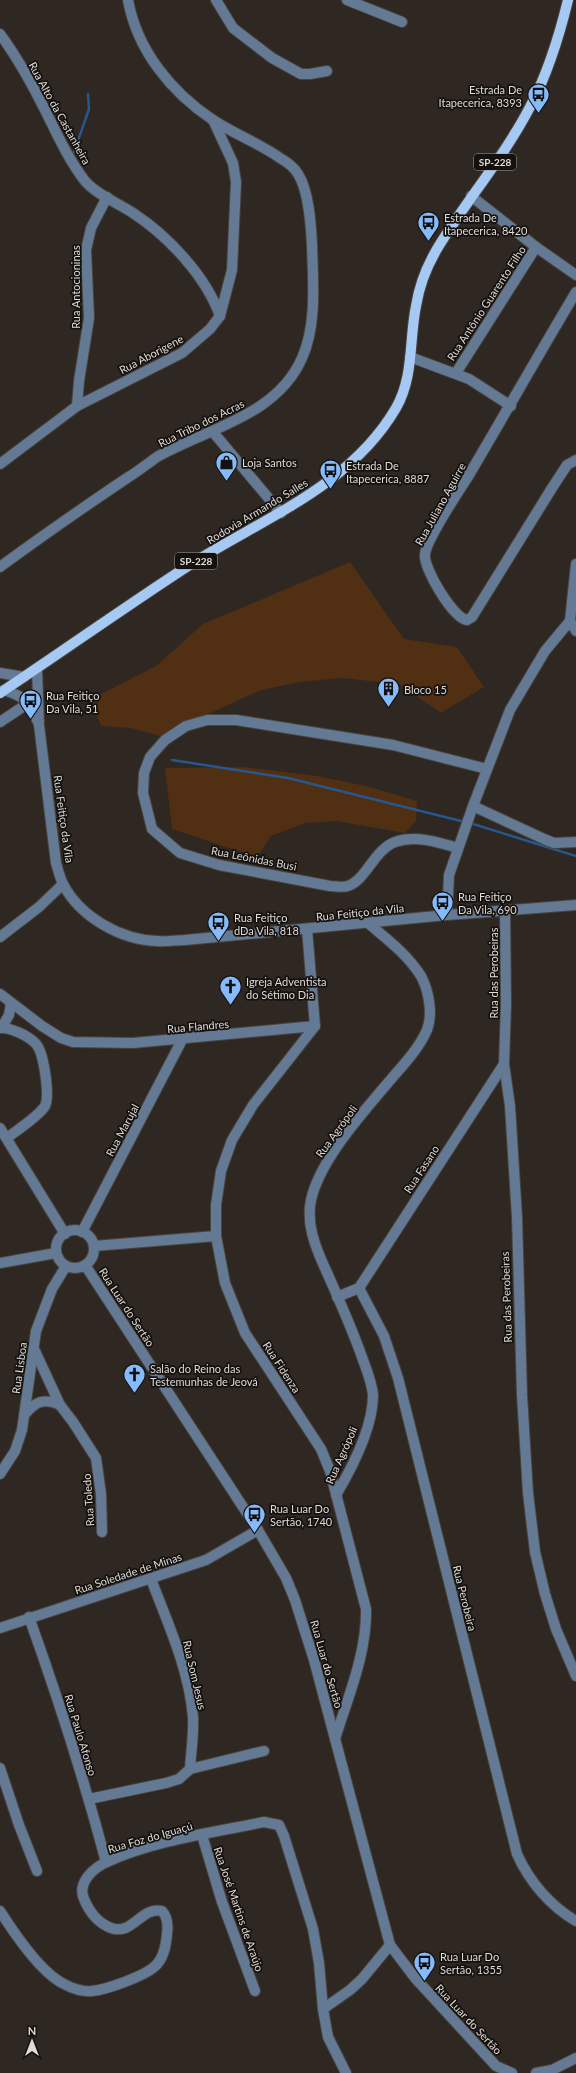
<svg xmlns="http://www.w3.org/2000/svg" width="576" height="2073" font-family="Lato,sans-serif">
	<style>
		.green { fill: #502f13 }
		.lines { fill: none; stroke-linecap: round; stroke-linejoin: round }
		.stream { stroke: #27578f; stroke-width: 2.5 }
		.minor-casing { stroke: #4a443f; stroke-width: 12 }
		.major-casing { stroke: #4a443f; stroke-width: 12 }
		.minor { stroke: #647993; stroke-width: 10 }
		.major { stroke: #a6c9f4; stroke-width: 10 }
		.labels { text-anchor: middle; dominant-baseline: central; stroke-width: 3.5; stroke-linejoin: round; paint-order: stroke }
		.shield { fill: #14110f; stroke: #a29e9b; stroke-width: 1 }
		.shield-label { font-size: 10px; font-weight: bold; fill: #dfdbd7 }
		.poi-label { font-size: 11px; fill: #dfdbd7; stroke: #14110f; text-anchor: start }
		.street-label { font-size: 11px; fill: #dfdbd7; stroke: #14110f }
	</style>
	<rect width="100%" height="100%" fill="#2e2722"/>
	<g class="green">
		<polygon points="350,562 404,639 457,647 484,687 441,713 399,684 341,678 300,682 261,690 160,736 131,728 101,726 91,699 156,666 203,624"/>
		<polygon points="244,767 318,776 370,787 417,801 416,821 405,833 336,821 305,823 271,836 257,857 172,829 165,768"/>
	</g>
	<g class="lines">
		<g class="stream">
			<polyline points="74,152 89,109 88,94"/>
			<polyline points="172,760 288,778 465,822"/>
			<polyline points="470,823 576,856"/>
		</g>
		<defs>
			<g id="minor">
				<polyline points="216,0 233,28 272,58 301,74 310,74 327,71"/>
				<polyline points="347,0 402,22"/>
				<path d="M0,34c17,23 32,50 45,76 12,24 23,49 40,71 12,14 33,22 48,32 35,23 73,63 87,103"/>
				<polyline points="471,196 536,247 576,275"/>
				<path d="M576,292c-36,60 -71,122 -107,183 -10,16 -42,63 -44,79 -2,14 28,64 42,66l5,-3 80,-129 15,-23 9,-5"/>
				<polyline points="410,357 469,379 511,406"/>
				<polyline points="456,373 536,247"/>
				<polyline points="77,406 79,381 89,318 86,250 91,228 107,197"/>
				<polyline points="213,432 281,513"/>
				<polyline points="0,464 77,406 182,353 210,329 220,316 232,270 236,182 233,163 213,120"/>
				<path d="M0,567c42,-31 84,-60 127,-89 10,-6 20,-14 30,-21 49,-28 120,-41 145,-99 15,-33 11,-77 10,-113 -1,-20 -3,-54 -14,-71 -4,-7 -11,-12 -18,-16 -21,-15 -46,-24 -67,-38 -42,-28 -76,-70 -85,-120"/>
				<polyline points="570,621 576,564"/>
				<polyline points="570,621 576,631"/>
				<path d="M37,669l2,56 17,138c2,7 4,15 7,21 17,33 58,56 94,57 10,1 19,-1 28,-1l262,-25 129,-10"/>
				<polyline points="0,673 24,677"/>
				<path d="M4,690c22,7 24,11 34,32"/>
				<polyline points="0,722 33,700"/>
				<polyline points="473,806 544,839 554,843 576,842"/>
				<path d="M458,848c-20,-6 -43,-13 -63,-6 -21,8 -29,38 -47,44 -5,2 -12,0 -18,0l-111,-21 -39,-12 -28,-24 -9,-36 1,-20 6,-16 15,-17 21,-14 21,-6h29l157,25 94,24"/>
				<polyline points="505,910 506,1004 504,1064 510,1106 517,1217 522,1395 528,1493 535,1552 545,1594 556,1629 576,1676"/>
				<polyline points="447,915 449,875 473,806 510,710 545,651 570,621"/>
				<polyline points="0,937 39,907 63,884"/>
				<polyline points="0,994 42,1026 61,1038 73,1042 133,1043 315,1026 307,929"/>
				<path d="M315,1026l-62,79 -21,35 -11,31 -5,34v31l9,47 20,50 76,116 9,22 36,138c1,44 -18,88 -31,130"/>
				<polyline points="2,1027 9,1015 11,1003"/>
				<path d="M0,1028c10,-1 29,8 36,16 8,9 14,52 9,62 -7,11 -28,24 -38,32"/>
				<polyline points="0,1128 65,1234"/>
				<circle cx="75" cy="1249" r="19"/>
				<polyline points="82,1232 182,1040"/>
				<polyline points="94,1246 216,1236"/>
				<polyline points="0,1263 56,1253"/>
				<polyline points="85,1265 258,1530 286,1578 295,1600 314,1660 390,1945 415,1978 496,2066 512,2073"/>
				<polyline points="359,1288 504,1064"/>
				<path d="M337,1297l22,-9 25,48 14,42 119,476c12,27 33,52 59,67"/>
				<polyline points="35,1351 60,1405 73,1422 96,1458 101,1494 102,1532"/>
				<path d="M25,1414c11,-13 19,-16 35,-9"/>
				<polyline points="0,1474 15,1451 22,1430 36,1331 52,1289 66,1266"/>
				<path d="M336,1495c16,-27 37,-68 37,-100 -1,-12 -6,-24 -10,-35 -11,-32 -25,-63 -39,-94 -9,-20 -18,-43 -13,-66 9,-41 54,-90 81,-122 13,-15 27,-30 35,-48 6,-15 2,-39 -6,-54 -14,-22 -33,-36 -53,-53"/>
				<path d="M151,1579c17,45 38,90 42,138 1,17 -2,35 -3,52"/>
				<path d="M29,1617c29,81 55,162 77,245"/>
				<polyline points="0,1628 206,1560 258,1530"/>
				<polyline points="0,1768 19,1825 37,1871"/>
				<polyline points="89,1799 166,1783 179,1779 190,1769 264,1751"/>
				<polyline points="202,1835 222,1902 255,1991"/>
				<path d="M0,1911c14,22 42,64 66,74 7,4 18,7 26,6 14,-1 52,-15 62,-24 10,-8 12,-22 13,-33 1,-8 1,-17 -5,-23 -21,-5 -29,25 -51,17 -13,-5 -22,-17 -27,-29 -7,-16 9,-31 23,-37 44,-21 109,-30 157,-40l15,3 5,11 29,93 6,34 4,46 5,28 18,36"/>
				<polyline points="323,2009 350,1990 362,1979 390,1945"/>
				<polyline points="536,2073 552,2070 576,2058"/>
			</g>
			<path id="major" d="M0,693c63,-42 125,-86 188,-127 73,-47 162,-79 208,-158 18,-31 13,-68 20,-102 3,-19 11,-40 21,-57 29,-48 67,-92 93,-142 18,-34 29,-70 38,-107"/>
		</defs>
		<use href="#minor" class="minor-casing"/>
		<use href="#major" class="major-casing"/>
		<use href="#minor" class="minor"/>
		<use href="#major" class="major"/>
	</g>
	<defs>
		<symbol id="bus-pin" viewBox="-11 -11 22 30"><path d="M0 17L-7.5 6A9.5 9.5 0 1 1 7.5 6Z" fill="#86bbfb" stroke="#14110f"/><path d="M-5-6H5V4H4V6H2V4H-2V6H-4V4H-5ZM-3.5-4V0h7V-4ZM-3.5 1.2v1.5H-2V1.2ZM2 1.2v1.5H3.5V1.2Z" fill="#111"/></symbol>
		<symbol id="shop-pin" viewBox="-11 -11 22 30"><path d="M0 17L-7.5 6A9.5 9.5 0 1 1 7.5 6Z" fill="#86bbfb" stroke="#14110f"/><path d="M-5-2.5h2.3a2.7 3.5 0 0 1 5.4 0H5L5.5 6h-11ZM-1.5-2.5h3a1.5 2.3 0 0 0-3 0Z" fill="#111"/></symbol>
		<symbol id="building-pin" viewBox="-11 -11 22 30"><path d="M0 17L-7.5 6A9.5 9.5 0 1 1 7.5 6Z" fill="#86bbfb" stroke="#14110f"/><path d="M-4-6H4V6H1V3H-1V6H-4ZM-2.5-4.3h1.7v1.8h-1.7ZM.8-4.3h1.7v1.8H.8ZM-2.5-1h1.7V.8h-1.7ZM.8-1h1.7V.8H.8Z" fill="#111"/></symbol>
		<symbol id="church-pin" viewBox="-11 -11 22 30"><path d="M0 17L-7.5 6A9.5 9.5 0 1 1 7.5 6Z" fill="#86bbfb" stroke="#14110f"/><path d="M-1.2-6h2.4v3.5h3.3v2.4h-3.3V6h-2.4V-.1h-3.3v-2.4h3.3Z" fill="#111"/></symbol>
	</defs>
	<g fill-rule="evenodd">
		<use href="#bus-pin" x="526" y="82" width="25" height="34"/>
		<use href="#bus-pin" x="416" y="210" width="25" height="34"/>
		<use href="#shop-pin" x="214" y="450" width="25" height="34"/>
		<use href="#bus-pin" x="318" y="458" width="25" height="34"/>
		<use href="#building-pin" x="376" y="676" width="25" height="34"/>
		<use href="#bus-pin" x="18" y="688" width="25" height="34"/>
		<use href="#bus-pin" x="430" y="890" width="25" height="34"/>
		<use href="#bus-pin" x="206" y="910" width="25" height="34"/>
		<use href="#church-pin" x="218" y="974" width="25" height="34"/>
		<use href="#church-pin" x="122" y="1362" width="25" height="34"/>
		<use href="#bus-pin" x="242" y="1502" width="25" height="34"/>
		<use href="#bus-pin" x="412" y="1950" width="25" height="34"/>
	</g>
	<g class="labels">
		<g class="shield">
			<rect x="474" y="154" width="42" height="16" rx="3"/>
			<rect x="175" y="553" width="42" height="16" rx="3"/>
		</g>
		<g class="shield-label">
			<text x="495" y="162">SP-228</text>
			<text x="196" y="561">SP-228</text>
		</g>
		<g class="poi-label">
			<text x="522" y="89" text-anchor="end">Estrada De<tspan x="522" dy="13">Itapecerica, 8393</tspan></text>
			<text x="444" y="217">Estrada De<tspan x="444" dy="13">Itapecerica, 8420</tspan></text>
			<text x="242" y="462">Loja Santos</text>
			<text x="346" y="465">Estrada De<tspan x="346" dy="13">Itapecerica, 8887</tspan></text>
			<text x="404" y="689">Bloco 15</text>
			<text x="46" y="695">Rua Feitiço<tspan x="46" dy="13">Da Vila, 51</tspan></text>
			<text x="458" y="896">Rua Feitiço<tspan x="458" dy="13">Da Vila, 690</tspan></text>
			<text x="234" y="917">Rua Feitiço<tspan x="234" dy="13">dDa Vila, 818</tspan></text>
			<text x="246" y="981">Igreja Adventista<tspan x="246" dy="13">do Sétimo Dia</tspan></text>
			<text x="150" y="1368">Salão do Reino das<tspan x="150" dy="13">Testemunhas de Jeová</tspan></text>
			<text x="270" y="1508">Rua Luar Do<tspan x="270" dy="13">Sertão, 1740</tspan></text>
			<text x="440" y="1956">Rua Luar Do<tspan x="440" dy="13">Sertão, 1355</tspan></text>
		</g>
		<g class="street-label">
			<text transform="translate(60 113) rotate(61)">Rua Alto da Castanheira</text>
			<text transform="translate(75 287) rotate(-90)">Rua Antocioninas</text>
			<text transform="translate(486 303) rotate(-57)">Rua Antônio Guarento Filho</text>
			<text transform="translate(151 354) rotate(-28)">Rua Aborigene</text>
			<text transform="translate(201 423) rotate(-26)">Rua Tribo dos Acras</text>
			<text transform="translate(440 504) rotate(-61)">Rua Juliano Aguirre</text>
			<text transform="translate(257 511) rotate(-31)">Rodovia Armando Salles</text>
			<text transform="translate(64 819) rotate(82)">Rua Feitiço da Vila</text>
			<text transform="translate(254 858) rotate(11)">Rua Leônidas Busi</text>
			<text transform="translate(360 912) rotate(-6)">Rua Feitiço da Vila</text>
			<text transform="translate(493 973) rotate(-90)">Rua das Perobeiras</text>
			<text transform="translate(198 1026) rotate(-5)">Rua Flandres</text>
			<text transform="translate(122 1130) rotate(-62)">Rua Marujal</text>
			<text transform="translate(336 1131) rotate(-54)">Rua Agrópoli</text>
			<text transform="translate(421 1169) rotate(-57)">Rua Fasano</text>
			<text transform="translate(506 1297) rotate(-92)">Rua das Perobeiras</text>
			<text transform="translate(127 1307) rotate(57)">Rua Luar do Sertão</text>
			<text transform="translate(282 1367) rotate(57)">Rua Fidenza</text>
			<text transform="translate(19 1368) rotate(-82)">Rua Lisboa</text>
			<text transform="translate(341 1455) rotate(-66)">Rua Agrópoli</text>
			<text transform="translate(88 1500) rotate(-94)">Rua Toledo</text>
			<text transform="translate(128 1573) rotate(-18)">Rua Soledade de Minas</text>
			<text transform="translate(465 1598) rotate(76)">Rua Perobeira</text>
			<text transform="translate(327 1664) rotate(74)">Rua Luar do Sertão</text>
			<text transform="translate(195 1675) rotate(77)">Rua Som Jesus</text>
			<text transform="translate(81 1735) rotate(73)">Rua Paulo Afonso</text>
			<text transform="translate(150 1837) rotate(-16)">Rua Foz do Iguaçú</text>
			<text transform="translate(239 1909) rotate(71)">Rua José Martins de Araújo</text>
			<text transform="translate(469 2019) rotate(47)">Rua Luar do Sertão</text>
		</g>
	</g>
	<g transform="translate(32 2041)" stroke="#14110f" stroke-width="3" paint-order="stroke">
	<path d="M0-3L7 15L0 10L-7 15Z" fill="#dfdbd7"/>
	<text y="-6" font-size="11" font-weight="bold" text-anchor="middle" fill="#dfdbd7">N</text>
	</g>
</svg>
